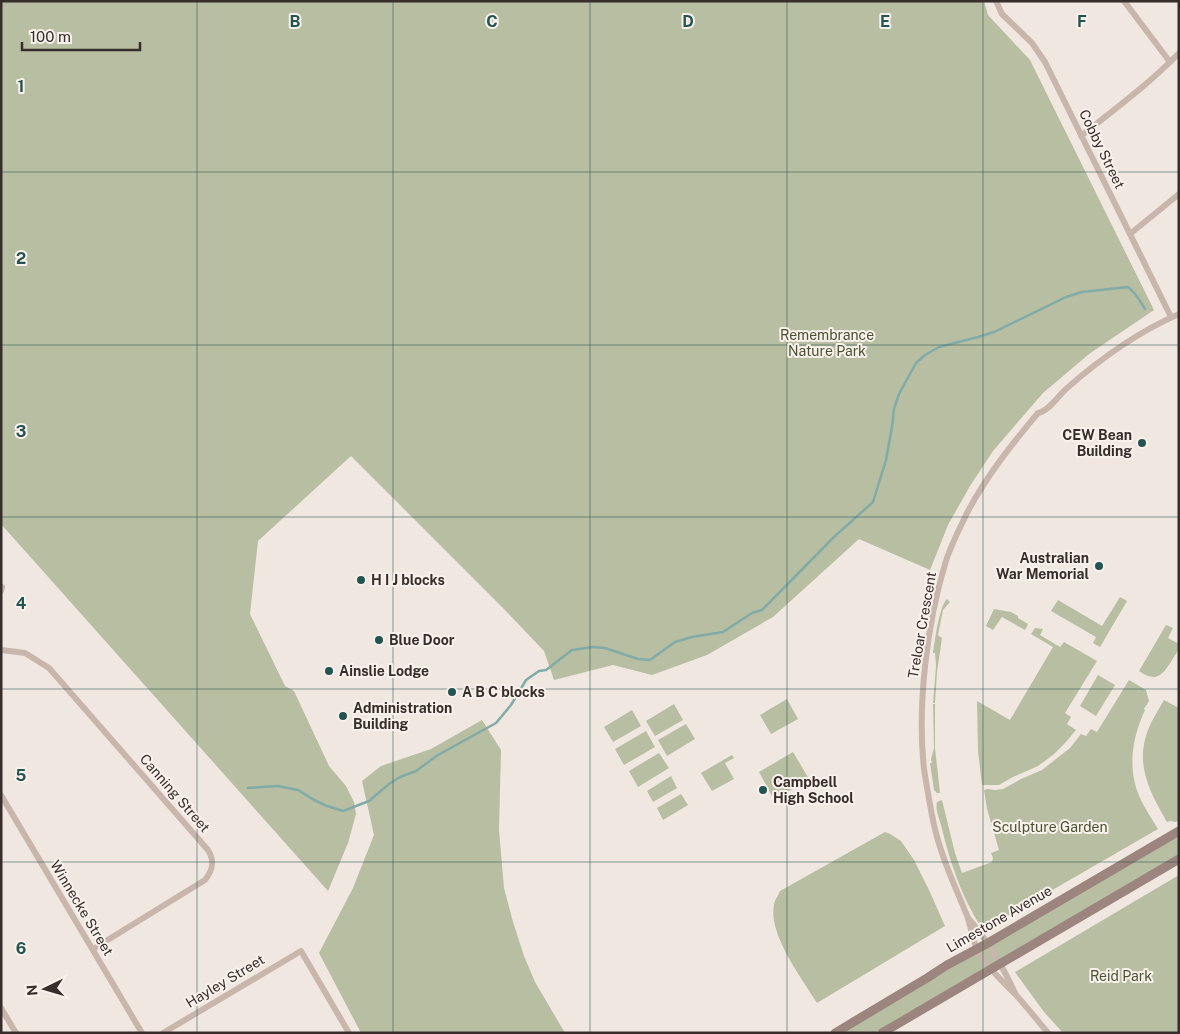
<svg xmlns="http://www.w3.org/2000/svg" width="1180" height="1034" font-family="'Public Sans',sans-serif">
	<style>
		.green { fill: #b8bea1 }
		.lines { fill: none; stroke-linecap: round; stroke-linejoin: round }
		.stream { stroke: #81aba8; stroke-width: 2.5 }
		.minor { stroke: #c8b6ac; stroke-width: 6 }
		.secondary { stroke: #9b857e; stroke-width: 9 }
		.grid { fill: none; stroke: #245452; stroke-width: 1; stroke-opacity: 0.55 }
		.poi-dot { fill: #245452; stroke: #f8f1ec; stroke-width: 2 }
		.labels { text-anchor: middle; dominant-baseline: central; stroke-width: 4; stroke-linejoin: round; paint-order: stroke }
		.street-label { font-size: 14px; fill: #372d2a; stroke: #f8f1ec }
		.park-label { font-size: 14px; fill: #4a5231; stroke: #f8f1ec }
		.poi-label { font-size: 14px; font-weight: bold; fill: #372d2a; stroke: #f8f1ec; text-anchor: start }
		.grid-label { font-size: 16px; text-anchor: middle; font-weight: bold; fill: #245452; stroke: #f8f1ec; stroke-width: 4; stroke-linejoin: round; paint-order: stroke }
	</style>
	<rect width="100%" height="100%" fill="#f0e7e0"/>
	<g class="green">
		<polygon points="1,1 984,1 988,15 1030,60 1154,310 1089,354 1043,393 993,451 970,486 948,525 930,570 859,539 773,617 707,655 652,675 613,665 554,680 544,651 502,607 351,456 258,541 250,614 285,686 294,691 329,766 346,786 354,802 356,814 348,843 328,891 1,524"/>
		<polygon points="1120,597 1127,601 1100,647 1093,643 1096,637 1051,611 1058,600 1102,626"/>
		<path d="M947,599l3,3 -7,8 -5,25 4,3 -5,34 -2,31h-2l3,-37 -1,-13h-2c2,-13 6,-46 14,-54z"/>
		<polygon points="994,609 1011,612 1018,616 1018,618 1028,624 1025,630 1002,617 993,630 986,626"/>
		<path d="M1166,625l7,3 -5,10 11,6c0,7 -5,12 -8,18 -10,15 -16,20 -32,9z"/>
		<polygon points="1035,628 1043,629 1040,635 1060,647 1064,642 1097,661 1065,713 1071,717 1067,724 1076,730 1066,742 1053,755 1038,766 1013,777 999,785 982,785 978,751 977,701 1010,720 1053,647 1031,634"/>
		<polygon points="1098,675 1115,685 1096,716 1080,706"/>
		<path d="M1129,680l17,10 3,11 -5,8 1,1c-13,28 -18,59 -5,88 5,11 12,21 18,31l-163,94 -7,1 -7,3c-19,-29 -31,-65 -39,-98 -2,-9 -7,-19 -5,-27l5,-2 13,53 7,20 30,-11 1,-4 -2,-5 8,-3 -12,-41 -3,-19 4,-1 7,1 8,-1 18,-10 21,-9 28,-22 11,-14 5,2 5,-7 6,3z"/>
		<polygon points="787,699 798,719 771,734 760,715"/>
		<path d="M1164,700l15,8v112l-3,2 -6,-1 -3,1c-19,-33 -34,-61 -16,-99 4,-8 9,-16 13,-23z"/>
		<polygon points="674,704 683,720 655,736 646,721"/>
		<polygon points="933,704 935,704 935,748 940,793 937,793 934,790 930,763 932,763 931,759 934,748"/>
		<polygon points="632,710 641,726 613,742 604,727"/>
		<polygon points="482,720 501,750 499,830 504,888 513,922 524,956 535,982 565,1033 361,1033 319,953 353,888 374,835 362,781 381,766 431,749"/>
		<polygon points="686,724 695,739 667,756 658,740"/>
		<polygon points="646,731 655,747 624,765 615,749"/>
		<polygon points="793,752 809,779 774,800 759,772"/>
		<polygon points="659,753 669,768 638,787 629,771"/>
		<polygon points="732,755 734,758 725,763 734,779 712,791 701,773"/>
		<polygon points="671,776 677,788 653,802 647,791"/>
		<polygon points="681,794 688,805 663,820 657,808"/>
		<path d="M885,832l5,2 11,7 13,19 15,30 16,36 -128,77c-15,-25 -52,-72 -42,-102 1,-3 4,-7 5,-10z"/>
		<polygon points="1179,836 1179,854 874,1033 834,1033"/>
		<polygon points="1179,875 1179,1033 1063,1033 1044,1012 1015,972"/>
	</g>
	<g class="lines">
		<path class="stream" d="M248,788l30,-2 20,4 16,10 13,6 16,5 26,-10 20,-17 11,-7 16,-6 22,-16 58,-32 15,-18 15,-25 13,-9 7,-1 26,-20 21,-3 12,1 33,11 12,1 25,-18 17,-5 31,-5 29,-19 10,-3 72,-73 39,-35 13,-42 6,-33 2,-18 5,-15 17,-31 9,-8 14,-8 39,-10 16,-5 72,-35 16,-5 46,-5c8,6 12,14 17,22"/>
		<g class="minor">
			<polyline points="996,1 1002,14 1032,43 1045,62 1171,317"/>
			<polyline points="1124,1 1170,62"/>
			<path d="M1081,136c34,-27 68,-52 98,-83"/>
			<polyline points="1130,234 1179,194"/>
			<polyline points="1,591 2,587"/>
			<path d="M1,650l24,3 24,15 159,182c7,11 5,20 -3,30l-112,69"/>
			<polyline points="1,795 142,1033"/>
			<path d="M969,919c19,22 34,48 46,74"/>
			<polyline points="1,1008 16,1033"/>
			<polyline points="163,1033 301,951 349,1033"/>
			<path d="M1048,1033c-11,-13 -21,-26 -32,-38 -14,-14 -29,-28 -39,-46 -5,-11 -6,-24 -11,-36 -12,-29 -25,-57 -32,-88 -4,-19 -7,-37 -10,-56 -7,-63 3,-145 21,-205 5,-17 14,-34 21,-49 19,-37 45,-70 72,-102 11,-2 20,-17 28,-24 34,-30 72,-57 113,-75"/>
		</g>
		<g class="secondary">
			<polyline points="835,1033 927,978 947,965 988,943 1179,831"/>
			<polyline points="882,1033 1179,859"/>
		</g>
	</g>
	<path class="grid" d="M197,1v1032M393,1v1032M590,1v1032M787,1v1032M983,1v1032M1,172h1178M1,345h1178M1,517h1178M1,689h1178M1,862h1178"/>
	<g class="poi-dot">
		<circle cx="1142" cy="443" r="5"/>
		<circle cx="1099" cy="566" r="5"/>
		<circle cx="361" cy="580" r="5"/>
		<circle cx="379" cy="640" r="5"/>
		<circle cx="329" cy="671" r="5"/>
		<circle cx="452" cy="692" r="5"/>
		<circle cx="343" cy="716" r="5"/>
		<circle cx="763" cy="790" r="5"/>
	</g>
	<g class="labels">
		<g class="street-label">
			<text transform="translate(1102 149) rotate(64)">Cobby Street</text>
			<text transform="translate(922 625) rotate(-80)">Treloar Crescent</text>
			<text transform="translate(175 793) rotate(49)">Canning Street</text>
			<text transform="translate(82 908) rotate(59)">Winnecke Street</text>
			<text transform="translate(999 919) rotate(-30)">Limestone Avenue</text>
			<text transform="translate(225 981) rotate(-31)">Hayley Street</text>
		</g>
		<g class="park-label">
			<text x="827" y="335">Remembrance<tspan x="827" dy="16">Nature Park</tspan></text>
			<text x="1050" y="827">Sculpture Garden</text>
			<text x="1121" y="976">Reid Park</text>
		</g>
		<g class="poi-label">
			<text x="1132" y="435" text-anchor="end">CEW Bean<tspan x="1132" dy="16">Building</tspan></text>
			<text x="1089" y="558" text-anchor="end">Australian<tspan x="1089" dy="16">War Memorial</tspan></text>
			<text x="371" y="580">H I J blocks</text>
			<text x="389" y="640">Blue Door</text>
			<text x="339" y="671">Ainslie Lodge</text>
			<text x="462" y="692">A B C blocks</text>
			<text x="353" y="708">Administration<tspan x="353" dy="16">Building</tspan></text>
			<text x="773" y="782">Campbell<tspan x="773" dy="16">High School</tspan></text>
		</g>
	</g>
	<g class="grid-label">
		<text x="295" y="27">B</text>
		<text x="492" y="27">C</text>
		<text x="688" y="27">D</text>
		<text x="885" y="27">E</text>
		<text x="1082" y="27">F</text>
		<text x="21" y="92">1</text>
		<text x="21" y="264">2</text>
		<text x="21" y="437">3</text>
		<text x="21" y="609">4</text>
		<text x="21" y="781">5</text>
		<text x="21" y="954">6</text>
	</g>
	<rect width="1180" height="1034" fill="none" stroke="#372d2a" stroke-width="5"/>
	<g transform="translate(45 989) rotate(265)" stroke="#f8f1ec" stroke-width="4" paint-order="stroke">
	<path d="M0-4L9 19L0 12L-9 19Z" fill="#372d2a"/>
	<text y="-8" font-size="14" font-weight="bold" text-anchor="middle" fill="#372d2a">N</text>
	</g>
	<path d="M22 42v8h118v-8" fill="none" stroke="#372d2a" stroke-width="2.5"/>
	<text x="30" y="42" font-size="15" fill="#372d2a" stroke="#f8f1ec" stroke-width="4" paint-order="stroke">100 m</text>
</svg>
